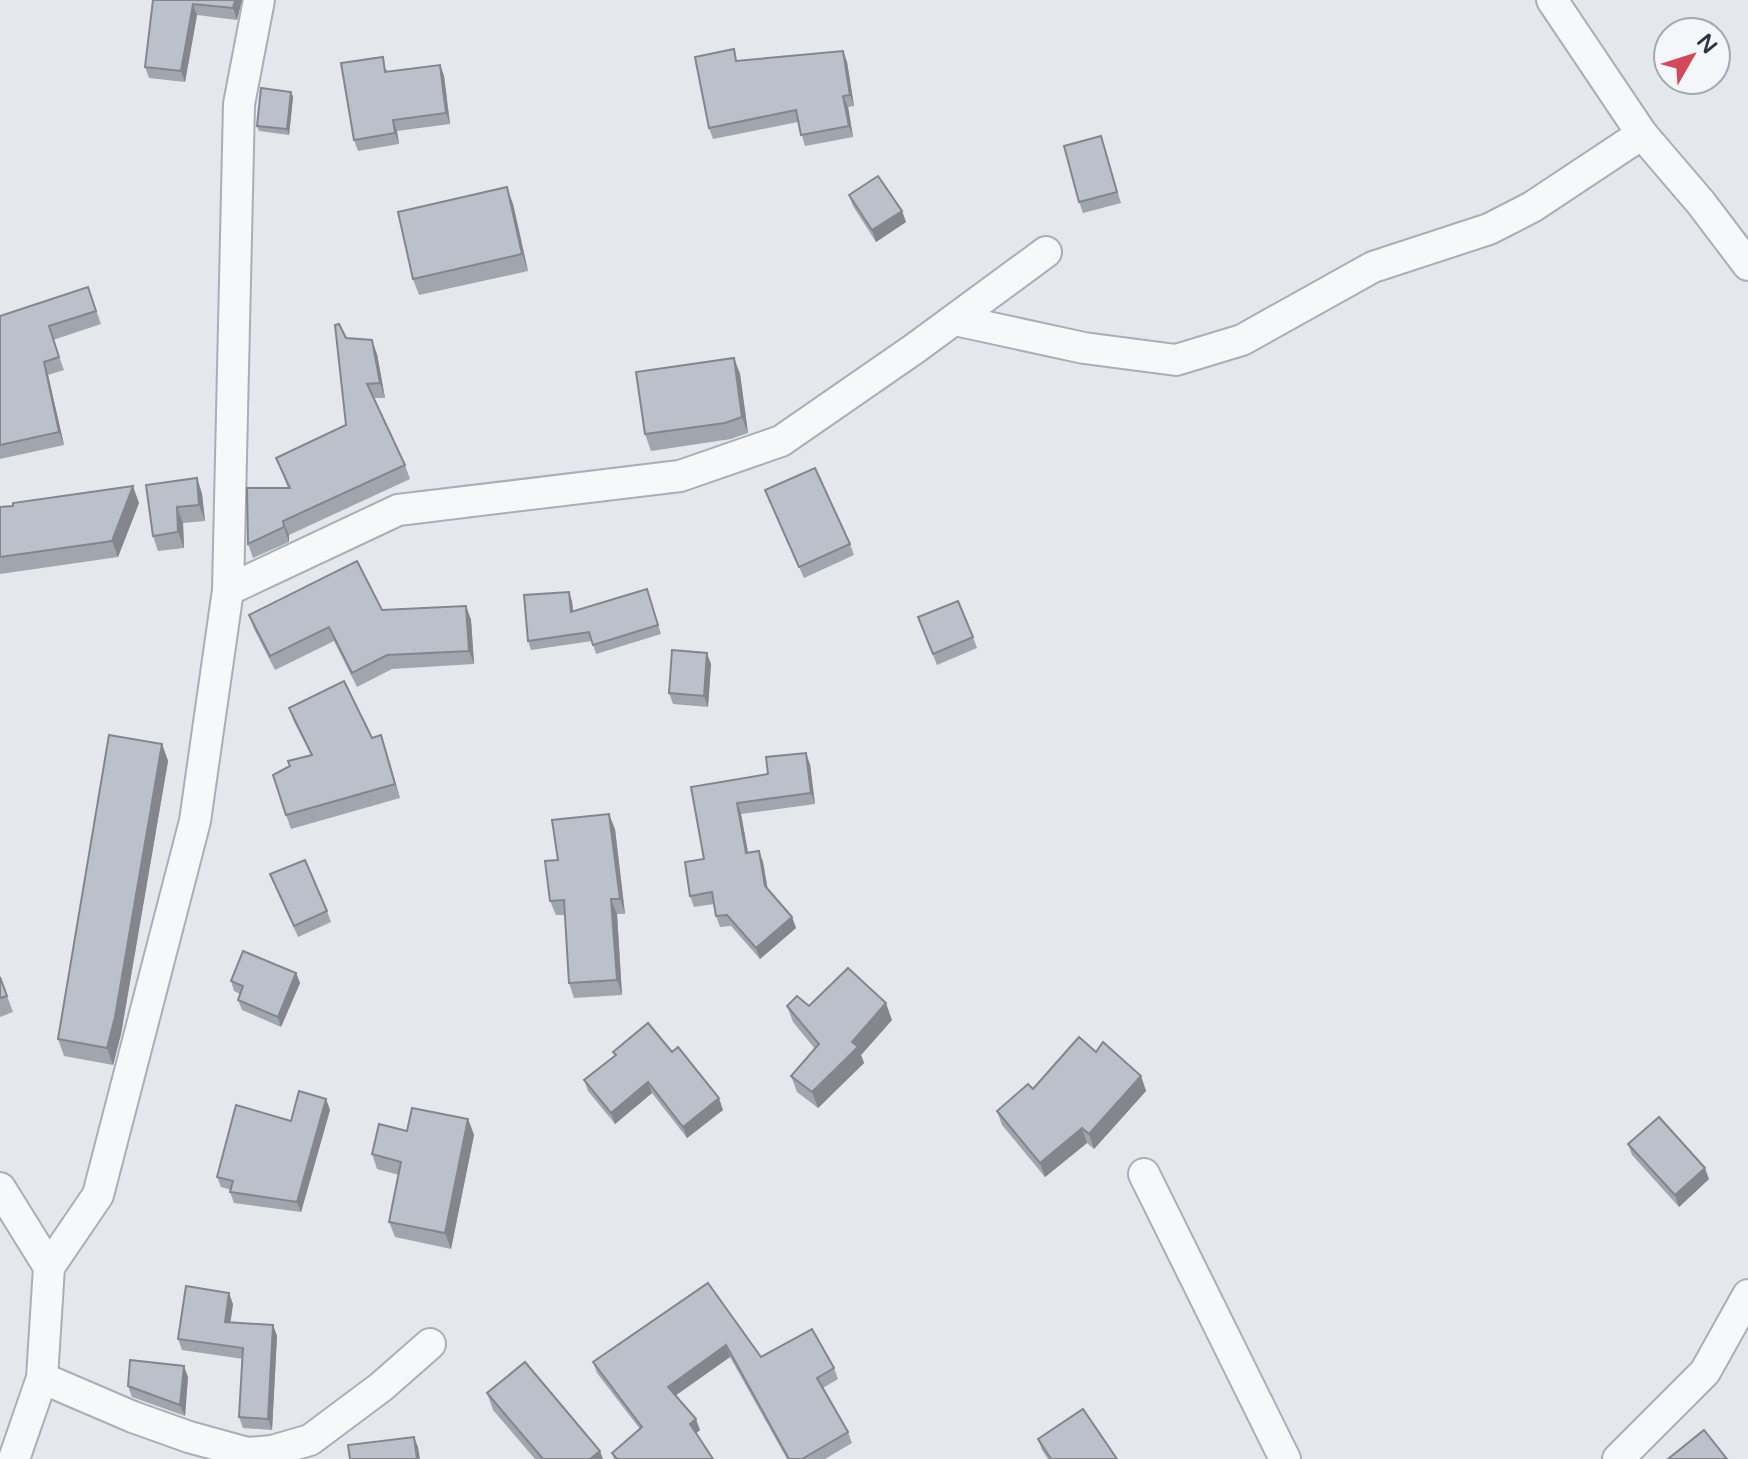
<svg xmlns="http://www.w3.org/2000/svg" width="1748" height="1459" font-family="'Varela Round',sans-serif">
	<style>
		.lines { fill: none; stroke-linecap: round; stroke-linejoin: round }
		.street-casing { stroke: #a9aeb7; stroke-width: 34 }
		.street { stroke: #f7f8fa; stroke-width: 30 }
		.wall { fill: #a1a5ae }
		.shaded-wall { fill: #83868d }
		.building { fill: #bbc0ca; stroke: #83868d; stroke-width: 2 }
	</style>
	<rect width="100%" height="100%" fill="#e4e7ec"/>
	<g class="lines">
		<defs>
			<g id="street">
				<polyline points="1552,0 1642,134 1701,203 1748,265"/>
				<polyline points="955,320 1084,348 1176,360 1242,340 1373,267 1489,229 1532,207 1642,134"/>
				<polyline points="228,590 398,510 680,476 781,441 914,349 1046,252"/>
				<polyline points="1144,1174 1285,1459"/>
				<polyline points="0,1188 49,1267"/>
				<polyline points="42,1378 133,1417 189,1437 247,1453 272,1451 310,1440 381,1387 430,1344"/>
				<polyline points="14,1459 42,1378 49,1267 98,1195 195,821 228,590 239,104 259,0"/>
				<polyline points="1618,1459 1705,1372 1748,1295"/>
			</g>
		</defs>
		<use href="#street" class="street-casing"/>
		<use href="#street" class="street"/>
	</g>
	<g class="wall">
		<polygon points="153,0 242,0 237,20 197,15 185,82 149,78 145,67"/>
		<polygon points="843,51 847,62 854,106 848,107 853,137 805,146 798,122 713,139 709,128 738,61"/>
		<polygon points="440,65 444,76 450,124 397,131 399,144 358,151 354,140 387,68 387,72"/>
		<polygon points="291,92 293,97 289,135 259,131 257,126"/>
		<polygon points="1101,136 1121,203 1083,213 1079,202"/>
		<polygon points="849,195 902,211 906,222 876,242 853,206"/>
		<polygon points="513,204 528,271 419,295 413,279"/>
		<polygon points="88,287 101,324 53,340 64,370 48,375 64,445 0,459 0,316"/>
		<polygon points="346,338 377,354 385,398 374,398 405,465 410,479 289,535 289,542 253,558 248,544 288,488 276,458 346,425"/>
		<polygon points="734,358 740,374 748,433 731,439 651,451 645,434"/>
		<polygon points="197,478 202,494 205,521 183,523 184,548 158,551 153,536"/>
		<polygon points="765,490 850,544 854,555 804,578"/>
		<polygon points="139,503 118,557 0,574 0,507"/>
		<polygon points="647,589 661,634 596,654 592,641 531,650 528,641 572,601 573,611"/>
		<polygon points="466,606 471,620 474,664 392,669 357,687 334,641 275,670 254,629 249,615"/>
		<polygon points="918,617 973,637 977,648 937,665"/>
		<polygon points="711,664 708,707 673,704 669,693"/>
		<polygon points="289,708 372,738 381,735 400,798 291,829 286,815 311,755 294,722"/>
		<polygon points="162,744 168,761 121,1034 113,1065 64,1056 58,1039"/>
		<polygon points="810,764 815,804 741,814 748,852 759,851 763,862 768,890 792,917 796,928 760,959 731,926 720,927 716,916 714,904 694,907 690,896 704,859 691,787 768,774"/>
		<polygon points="615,829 625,914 617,914 622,995 574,998 569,983 565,915 556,915 550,901 558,860"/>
		<polygon points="270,874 327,911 331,922 298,937"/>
		<polygon points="296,973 300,983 281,1027 242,1010 238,1000 240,994 234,991 231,981"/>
		<polygon points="0,977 13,1012 0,1017"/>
		<polygon points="787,1006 809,1006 892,1020 861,1055 864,1063 818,1108 797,1092 791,1076 815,1049 793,1022"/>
		<polygon points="613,1052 672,1052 723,1110 687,1138 652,1093 615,1124 588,1091 584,1080 615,1055"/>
		<polygon points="1096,1052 1141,1076 1146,1091 1094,1149 1087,1143 1045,1177 1002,1125 997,1111"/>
		<polygon points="326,1099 330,1110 301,1212 234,1203 230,1192 231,1190 221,1187 217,1177 291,1121"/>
		<polygon points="468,1119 474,1135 451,1249 395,1237 389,1222 399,1175 377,1169 372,1154 407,1131"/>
		<polygon points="1628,1144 1709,1179 1679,1207 1632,1155"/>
		<polygon points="708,1283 761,1357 834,1368 838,1379 823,1388 848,1432 852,1443 825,1459 787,1459 730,1357 676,1395 700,1430 696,1433 713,1459 614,1459 612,1453 640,1429 597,1373 593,1362"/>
		<polygon points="233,1304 230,1323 273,1325 277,1336 272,1430 243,1428 239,1417 243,1359 182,1350 178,1339"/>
		<polygon points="188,1377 185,1416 132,1397 128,1386"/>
		<polygon points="487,1393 603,1459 535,1459 493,1410"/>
		<polygon points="1038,1439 1117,1459 1048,1459 1042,1450"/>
	</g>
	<g class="shaded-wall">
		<polygon points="235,0 242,0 237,20 233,8"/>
		<polygon points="193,4 197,15 185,82 181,71"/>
		<polygon points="843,51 847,62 854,106 850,95"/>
		<polygon points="440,65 444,76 450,124 446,113"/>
		<polygon points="291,92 293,97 289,135 287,129"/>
		<polygon points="843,96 848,107 853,137 849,126"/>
		<polygon points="393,120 397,131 399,144 395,133"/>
		<polygon points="507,187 513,204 528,271 522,254"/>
		<polygon points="902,211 906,222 876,242 872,230"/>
		<polygon points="372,340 377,354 385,398 380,383"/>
		<polygon points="734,358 740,374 748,433 742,417"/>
		<polygon points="44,362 48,375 64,445 59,432"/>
		<polygon points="197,478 202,494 205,521 199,505"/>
		<polygon points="133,486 139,503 118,557 112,541"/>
		<polygon points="177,507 183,523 184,548 178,532"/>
		<polygon points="283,521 289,535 289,542 284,527"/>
		<polygon points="569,592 572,601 574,621 571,612"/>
		<polygon points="466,606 471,620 474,664 469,651"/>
		<polygon points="707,653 711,664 708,707 704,696"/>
		<polygon points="381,735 386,750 400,798 395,784"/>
		<polygon points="162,744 168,761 121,1034 113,1065 107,1048"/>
		<polygon points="806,753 810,764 815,804 811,793"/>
		<polygon points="737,803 741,814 750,864 746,853"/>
		<polygon points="609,814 615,829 625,914 620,899"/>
		<polygon points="759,851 763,862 769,898 765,886"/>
		<polygon points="611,899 617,914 622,995 617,980"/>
		<polygon points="792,917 796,928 760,959 756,948"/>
		<polygon points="296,973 300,983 281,1027 278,1017"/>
		<polygon points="886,1003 892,1020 861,1055 864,1063 818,1108 812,1092 852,1042"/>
		<polygon points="1141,1076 1146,1091 1094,1149 1089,1134"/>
		<polygon points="648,1082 652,1093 615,1124 611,1113"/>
		<polygon points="719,1098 723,1110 687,1138 683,1127"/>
		<polygon points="326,1099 330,1110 301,1212 297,1202"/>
		<polygon points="468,1119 474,1135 451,1249 445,1233"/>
		<polygon points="1082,1128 1087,1143 1045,1177 1040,1163"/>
		<polygon points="1705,1168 1709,1179 1679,1207 1675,1195"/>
		<polygon points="229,1293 233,1304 229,1333 225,1322"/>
		<polygon points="273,1325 277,1336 272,1430 268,1419"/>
		<polygon points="726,1345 730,1357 672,1398 668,1387"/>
		<polygon points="184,1366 188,1377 185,1416 180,1405"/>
		<polygon points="696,1419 700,1430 694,1435 690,1424"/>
		<polygon points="414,1437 418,1447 420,1459 417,1459"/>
		<polygon points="600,1451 603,1459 590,1459"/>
	</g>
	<g class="building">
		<polygon points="153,0 235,0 233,8 193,4 181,71 145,67"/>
		<polygon points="734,49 736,61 843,51 850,95 843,96 849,126 801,135 796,110 709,128 695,57"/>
		<polygon points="383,57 385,72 440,65 446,113 393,120 395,133 354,140 341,63"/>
		<polygon points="261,88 291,92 287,129 257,126"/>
		<polygon points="1101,136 1117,192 1079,202 1064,146"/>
		<polygon points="878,176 902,211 872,230 849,195"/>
		<polygon points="507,187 522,254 413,279 398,212"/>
		<polygon points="88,287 96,311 49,326 59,357 44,362 59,432 0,445 0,316"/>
		<polygon points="339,324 346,338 372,340 380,383 367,384 405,465 283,521 284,527 248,544 247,488 290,488 276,458 346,425 335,325"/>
		<polygon points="734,358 742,417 725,423 645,434 636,372"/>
		<polygon points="815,468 850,544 799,567 765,490"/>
		<polygon points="197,478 199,505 177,507 178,532 153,536 146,485"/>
		<polygon points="133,486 112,541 0,557 0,507 13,506 13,503"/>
		<polygon points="357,561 382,610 466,606 469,651 387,655 352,673 329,627 270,656 249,615"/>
		<polygon points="647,589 658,625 593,645 589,632 528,641 524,595 569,592 571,612"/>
		<polygon points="958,601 973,637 933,654 918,617"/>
		<polygon points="672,650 707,653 704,696 669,693"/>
		<polygon points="344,681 372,738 381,735 395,784 286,815 273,775 290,766 288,761 312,755 289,708"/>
		<polygon points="109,735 162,744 115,1017 107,1048 58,1039"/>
		<polygon points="806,753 811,793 737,803 746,853 759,851 765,886 792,917 756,948 727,915 716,916 712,892 690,896 685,862 704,859 691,787 768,774 766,757"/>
		<polygon points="609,814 620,899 611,899 617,980 569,983 564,900 550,901 545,861 558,860 552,820"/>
		<polygon points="305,860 327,911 294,926 270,874"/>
		<polygon points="243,951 296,973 278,1017 238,1000 243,986 231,981"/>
		<polygon points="848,968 886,1003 852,1042 858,1047 812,1092 791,1076 819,1044 787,1006 797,996 809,1006"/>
		<polygon points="0,977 7,996 0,998"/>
		<polygon points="648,1023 672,1052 678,1047 719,1098 683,1127 648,1082 611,1113 584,1080 616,1055 613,1052"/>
		<polygon points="1079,1037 1096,1052 1103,1042 1141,1076 1089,1134 1082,1128 1040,1163 997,1111 1028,1084 1033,1089"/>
		<polygon points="299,1091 326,1099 297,1202 230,1192 233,1181 217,1177 236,1105 291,1121"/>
		<polygon points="412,1108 468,1119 445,1233 389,1222 401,1162 372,1154 379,1124 407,1131"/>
		<polygon points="1659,1117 1705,1168 1675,1195 1628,1144"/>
		<polygon points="708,1283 761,1357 812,1329 834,1368 817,1378 848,1432 802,1459 789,1459 726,1345 668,1387 696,1419 690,1424 713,1459 617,1459 612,1453 642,1427 593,1362"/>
		<polygon points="186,1286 229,1293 225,1322 273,1325 268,1419 239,1417 243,1348 178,1339"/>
		<polygon points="130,1360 184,1366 180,1405 128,1386"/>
		<polygon points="525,1362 600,1451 590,1459 543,1459 487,1393"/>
		<polygon points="1083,1409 1117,1459 1051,1459 1038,1439"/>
		<polygon points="1704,1430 1727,1459 1668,1459"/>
		<polygon points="414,1437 417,1459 350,1459 348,1445"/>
	</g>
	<g transform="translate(1692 56) rotate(51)"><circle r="38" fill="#f4f6f9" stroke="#a4a8b1" stroke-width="2"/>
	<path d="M0-6L14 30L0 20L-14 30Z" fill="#d1495b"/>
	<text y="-12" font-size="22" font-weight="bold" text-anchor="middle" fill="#2b3445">N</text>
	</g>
</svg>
